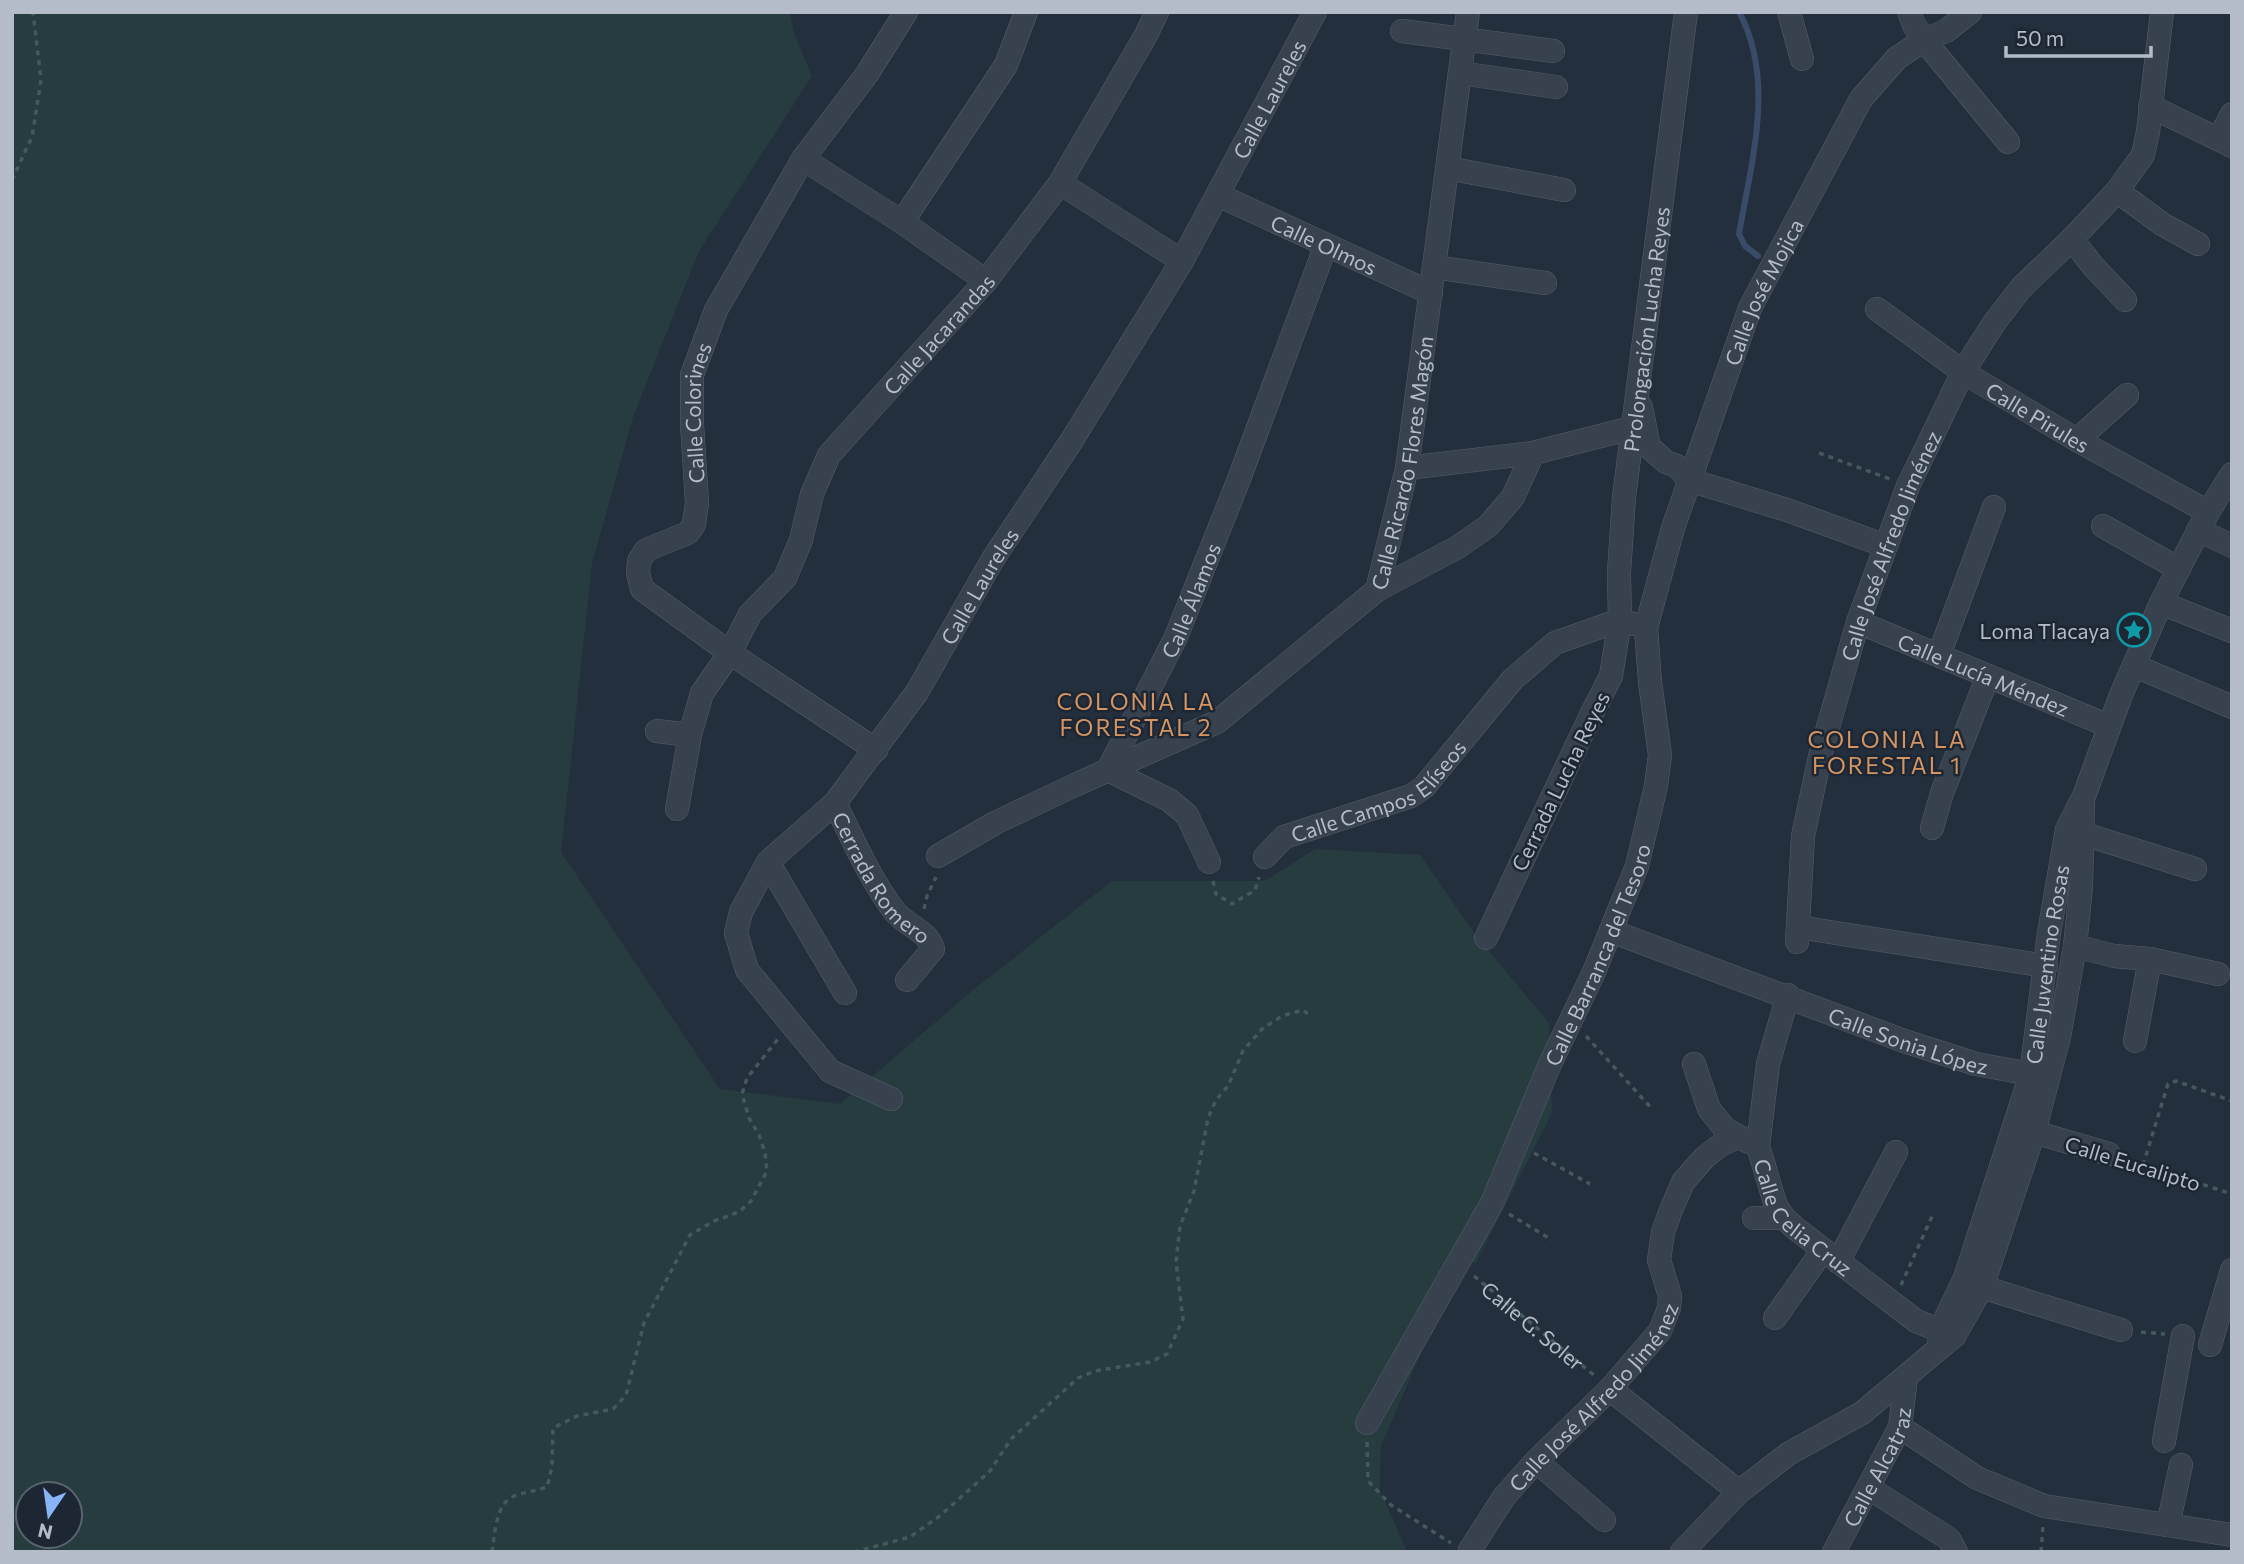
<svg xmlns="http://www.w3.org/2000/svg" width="2244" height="1564" font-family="Commissioner,sans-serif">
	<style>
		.grass { fill: #263c3f; fill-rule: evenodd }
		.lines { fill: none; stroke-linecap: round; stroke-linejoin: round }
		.stream { stroke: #394c67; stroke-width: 6 }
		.minor-casing { stroke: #565f6c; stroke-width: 24 }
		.path { stroke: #44595c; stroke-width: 3.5; stroke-dasharray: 5 5; stroke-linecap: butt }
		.minor { stroke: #38414e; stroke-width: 23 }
		.labels { text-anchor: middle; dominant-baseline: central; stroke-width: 5; stroke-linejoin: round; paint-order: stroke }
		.street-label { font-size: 21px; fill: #b4bcc9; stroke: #1d2633 }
		.poi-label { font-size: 21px; fill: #b4bcc9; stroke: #1d2633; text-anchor: end }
		.neighbourhood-label { font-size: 23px; letter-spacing: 2px; fill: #d59563; stroke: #1d2633 }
	</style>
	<rect width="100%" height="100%" fill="#242f3e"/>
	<path class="grass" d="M12,12h778l4,21 18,43 -113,175 -66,166 -41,147 -31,288 159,237 120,15 133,-114 139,-109h153l50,-32 105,6 57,82 72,86 3,90 -76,150 -17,1 -78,182 -1,44 27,62h-1395zM28,1494h42v42h-42z"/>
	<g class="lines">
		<path class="stream" d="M1739,12c37,68 12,151 0,222l6,12 13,10"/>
		<defs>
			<g id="minor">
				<polyline points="1789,12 1802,59"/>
				<polyline points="1909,12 1914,25 1924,40 2008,142"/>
				<polyline points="1402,31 1553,51"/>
				<polyline points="1460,73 1556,87"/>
				<polyline points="2150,106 2232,146"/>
				<polyline points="2219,139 2232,114"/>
				<polyline points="803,159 902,222 986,281"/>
				<polyline points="1447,168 1564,190"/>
				<polyline points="1060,183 1182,261"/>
				<polyline points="2117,191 2162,224 2198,244"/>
				<path id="s2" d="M1218,195l213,98"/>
				<polyline points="902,222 1006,65 1026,12"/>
				<polyline points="2072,239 2092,265 2125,300"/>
				<polyline points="1434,267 1545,283"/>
				<path id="s3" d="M1877,309l86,63 114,68 131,72"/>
				<polyline points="1641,407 1649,447 1666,462 1677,466 1689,480 1787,510 1886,546"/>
				<polyline points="2077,440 2127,395"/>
				<polyline points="1407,468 1533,453 1632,428"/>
				<polyline points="2103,526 2179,569"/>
				<polyline points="2198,530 2232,546"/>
				<path id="s4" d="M1377,590l30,-122 61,-456"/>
				<polyline points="2161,603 2232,631"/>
				<path id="s5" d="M1858,622l251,104"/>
				<path id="s6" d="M1633,624l-13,-4 -1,-47 5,-76 62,-485"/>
				<polyline points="1939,655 1994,507"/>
				<polyline points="2135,666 2232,707"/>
				<polyline points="657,731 690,735"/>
				<path id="s7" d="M876,750l-146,-97 -88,-64 -4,-16 1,-12 7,-11 42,-17 6,-9 3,-21 -5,-79v-49l24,-65 87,-151 64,-85 39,-62"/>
				<path id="s8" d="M1108,770l68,-133 63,-158 87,-234"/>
				<polyline points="1108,770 1169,800 1187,815 1209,862"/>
				<path id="s9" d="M835,803c18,37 35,76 60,109 11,13 33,19 38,37l-26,31"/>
				<path id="s10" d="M677,809l13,-74 12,-42 28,-40 20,-39 35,-36 16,-38 11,-46 17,-39 157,-174 74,-98 86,-148 11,-23"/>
				<polyline points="1932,828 1942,793 1988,676"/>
				<polyline points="2071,830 2195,869"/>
				<polyline points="938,856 995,823 1077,784 1217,722 1377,590 1458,547 1488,526 1513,497 1533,453"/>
				<path id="s11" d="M1265,857l19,-20 127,-41 13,-9 89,-108 42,-36 65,-23 -9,56 -21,41 -104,221"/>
				<polyline points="768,862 845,993"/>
				<polyline points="1798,927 2046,966"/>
				<path id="s12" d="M1611,931l293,110 72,23 55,10"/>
				<path id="s13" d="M1797,942l6,-106 18,-84 37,-130 50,-136 55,-114 31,-49 27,-35 51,-49 45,-48 26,-36 5,-23 14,-120"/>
				<polyline points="2075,946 2114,956 2150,959 2218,974"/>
				<path id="s14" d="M1788,995l-20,69 -10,82 18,60 8,12 11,10 121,93 38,15"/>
				<polyline points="2135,1041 2150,959"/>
				<polyline points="1694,1064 1709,1109 1726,1130 1749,1142"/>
				<path id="s15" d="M891,1099l-61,-28 -83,-101 -11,-37 5,-21 27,-50 67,-59 82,-111 76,-133 79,-119 110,-179 133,-249"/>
				<polyline points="2034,1132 2109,1154"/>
				<polyline points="1754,1218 1784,1218"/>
				<polyline points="1838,1262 1896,1152"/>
				<polyline points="1982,1287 2121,1330"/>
				<polyline points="1775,1318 1823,1250"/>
				<polyline points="2210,1345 2232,1270"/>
				<path id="s16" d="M1939,1348l1,-18 25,-52 66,-204 18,-141 18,-104 17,-33 37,-101 40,-92 47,-91 24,-38"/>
				<polyline points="1610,1389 1739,1492"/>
				<path id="s17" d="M1367,1423l125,-220 58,-139 44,-92 43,-106 19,-80 4,-31 -10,-73 -4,-54 27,-100 77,-220 111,-209 36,-41 27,-18 22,-9 24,-19"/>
				<polyline points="1900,1427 1977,1478 2044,1506 2232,1535"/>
				<polyline points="2164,1441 2183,1336"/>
				<polyline points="1536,1461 1604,1520"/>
				<polyline points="1869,1488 1949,1539 1956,1552"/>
				<polyline points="2168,1525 2181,1465"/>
				<path id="s18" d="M1470,1550l34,-53 32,-36 74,-72 50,-58 9,-23 1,-12 -11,-36 4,-28 8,-22 12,-28 22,-25 17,-13 17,-7"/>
				<polyline points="1682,1552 1739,1492 1788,1454 1862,1413 1954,1336 1982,1287 2034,1132 2059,1037 2075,946 2081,887 2083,803"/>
				<path id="s19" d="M1834,1552l66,-125 6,-49"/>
			</g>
		</defs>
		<use href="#minor" class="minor-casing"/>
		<g class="path">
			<polyline points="12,180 32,137 41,80 33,12"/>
			<polyline points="1819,453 1890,479"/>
			<polyline points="1213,881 1216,894 1232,904 1255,890 1259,877"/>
			<polyline points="924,909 927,896 936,877"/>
			<polyline points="1586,1036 1653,1110"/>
			<polyline points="1534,1153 1590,1184"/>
			<polyline points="2127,1160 2232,1194"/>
			<polyline points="2143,1165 2168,1084 2176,1081 2232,1101"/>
			<polyline points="1509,1214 1552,1240"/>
			<path id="s1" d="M1474,1276l121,100"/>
			<polyline points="1901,1285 1933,1214"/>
			<polyline points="2141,1332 2165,1334"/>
			<polyline points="1367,1442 1368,1481 1391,1505 1451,1543"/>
			<path d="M492,1552c3,-17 3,-48 22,-56 11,-4 22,-5 33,-9l5,-20 1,-39 24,-12 36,-7 13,-14 18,-72 46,-88 24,-14 25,-9 12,-11 16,-30 -2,-18 -6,-18 -10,-17 -7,-24 5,-16 31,-39"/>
			<polyline points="854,1552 910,1537 941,1515 990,1471 1011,1439 1078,1378 1095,1371 1150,1362 1167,1354 1183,1319 1176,1262 1180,1226 1194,1191 1208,1118 1216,1100 1228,1086 1243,1051 1262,1029 1282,1016 1303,1010 1308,1014"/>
			<polyline points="2041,1552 2043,1526"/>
		</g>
		<use href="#minor" class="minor"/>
	</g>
	<defs>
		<symbol id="sight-ring" viewBox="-11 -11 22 22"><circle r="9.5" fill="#1d2633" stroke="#0f9aa8" stroke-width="1.5"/><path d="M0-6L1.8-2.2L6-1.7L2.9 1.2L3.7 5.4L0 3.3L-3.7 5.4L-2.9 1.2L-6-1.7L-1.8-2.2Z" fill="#0f9aa8"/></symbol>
	</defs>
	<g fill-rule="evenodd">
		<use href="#sight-ring" x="2115" y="611" width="38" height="38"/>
	</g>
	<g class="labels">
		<g class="street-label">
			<text stroke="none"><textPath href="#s15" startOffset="1232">Calle Laureles</textPath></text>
			<text stroke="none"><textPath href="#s2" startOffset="117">Calle Olmos</textPath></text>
			<text stroke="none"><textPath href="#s17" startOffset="1218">Calle José Mojica</textPath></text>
			<text stroke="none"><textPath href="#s6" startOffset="306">Prolongación Lucha Reyes</textPath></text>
			<text stroke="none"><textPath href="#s10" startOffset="556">Calle Jacarandas</textPath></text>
			<text stroke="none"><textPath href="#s7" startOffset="494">Calle Colorines</textPath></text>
			<text stroke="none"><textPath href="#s3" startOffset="194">Calle Pirules</textPath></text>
			<text stroke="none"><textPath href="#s4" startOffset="130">Calle Ricardo Flores Magón</textPath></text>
			<text stroke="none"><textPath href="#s13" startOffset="410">Calle José Alfredo Jiménez</textPath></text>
			<text stroke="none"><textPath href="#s15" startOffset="665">Calle Laureles</textPath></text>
			<text stroke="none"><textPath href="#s8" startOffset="189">Calle Álamos</textPath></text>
			<text stroke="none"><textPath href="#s5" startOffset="136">Calle Lucía Méndez</textPath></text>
			<text transform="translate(1560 781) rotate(-64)">Cerrada Lucha Reyes</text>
			<text stroke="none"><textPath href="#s11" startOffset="135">Calle Campos Elíseos</textPath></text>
			<text stroke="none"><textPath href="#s9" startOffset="89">Cerrada Romero</textPath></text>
			<text stroke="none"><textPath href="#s17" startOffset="523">Calle Barranca del Tesoro</textPath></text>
			<text stroke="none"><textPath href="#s16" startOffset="401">Calle Juventino Rosas</textPath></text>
			<text stroke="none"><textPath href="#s12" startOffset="317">Calle Sonia López</textPath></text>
			<text transform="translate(2133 1163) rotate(17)">Calle Eucalipto</text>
			<text stroke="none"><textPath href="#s14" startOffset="242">Calle Celia Cruz</textPath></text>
			<text stroke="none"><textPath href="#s1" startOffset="77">Calle G. Soler</textPath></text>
			<text stroke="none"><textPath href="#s18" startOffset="198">Calle José Alfredo Jiménez</textPath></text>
			<text stroke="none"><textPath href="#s19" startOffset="96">Calle Alcatraz</textPath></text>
		</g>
		<g class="poi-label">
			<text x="2110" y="630">Loma Tlacaya</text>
		</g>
		<g class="neighbourhood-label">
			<text x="1136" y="701">COLONIA LA<tspan x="1136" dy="26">FORESTAL 2</tspan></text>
			<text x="1887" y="739">COLONIA LA<tspan x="1887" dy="26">FORESTAL 1</tspan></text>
		</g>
	</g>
	<rect width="2244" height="1564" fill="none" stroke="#b4bcc9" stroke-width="28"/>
	<g transform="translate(49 1515) rotate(193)"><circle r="33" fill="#1d2633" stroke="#59626f" stroke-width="2"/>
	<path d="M0-5L12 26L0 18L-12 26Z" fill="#8ab4f8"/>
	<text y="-10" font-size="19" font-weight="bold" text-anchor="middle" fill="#b4bcc9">N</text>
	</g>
	<path d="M2006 46v10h145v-10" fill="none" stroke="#b4bcc9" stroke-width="3.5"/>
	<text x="2016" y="46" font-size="21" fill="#b4bcc9" stroke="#1d2633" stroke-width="5" paint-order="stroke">50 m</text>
</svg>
